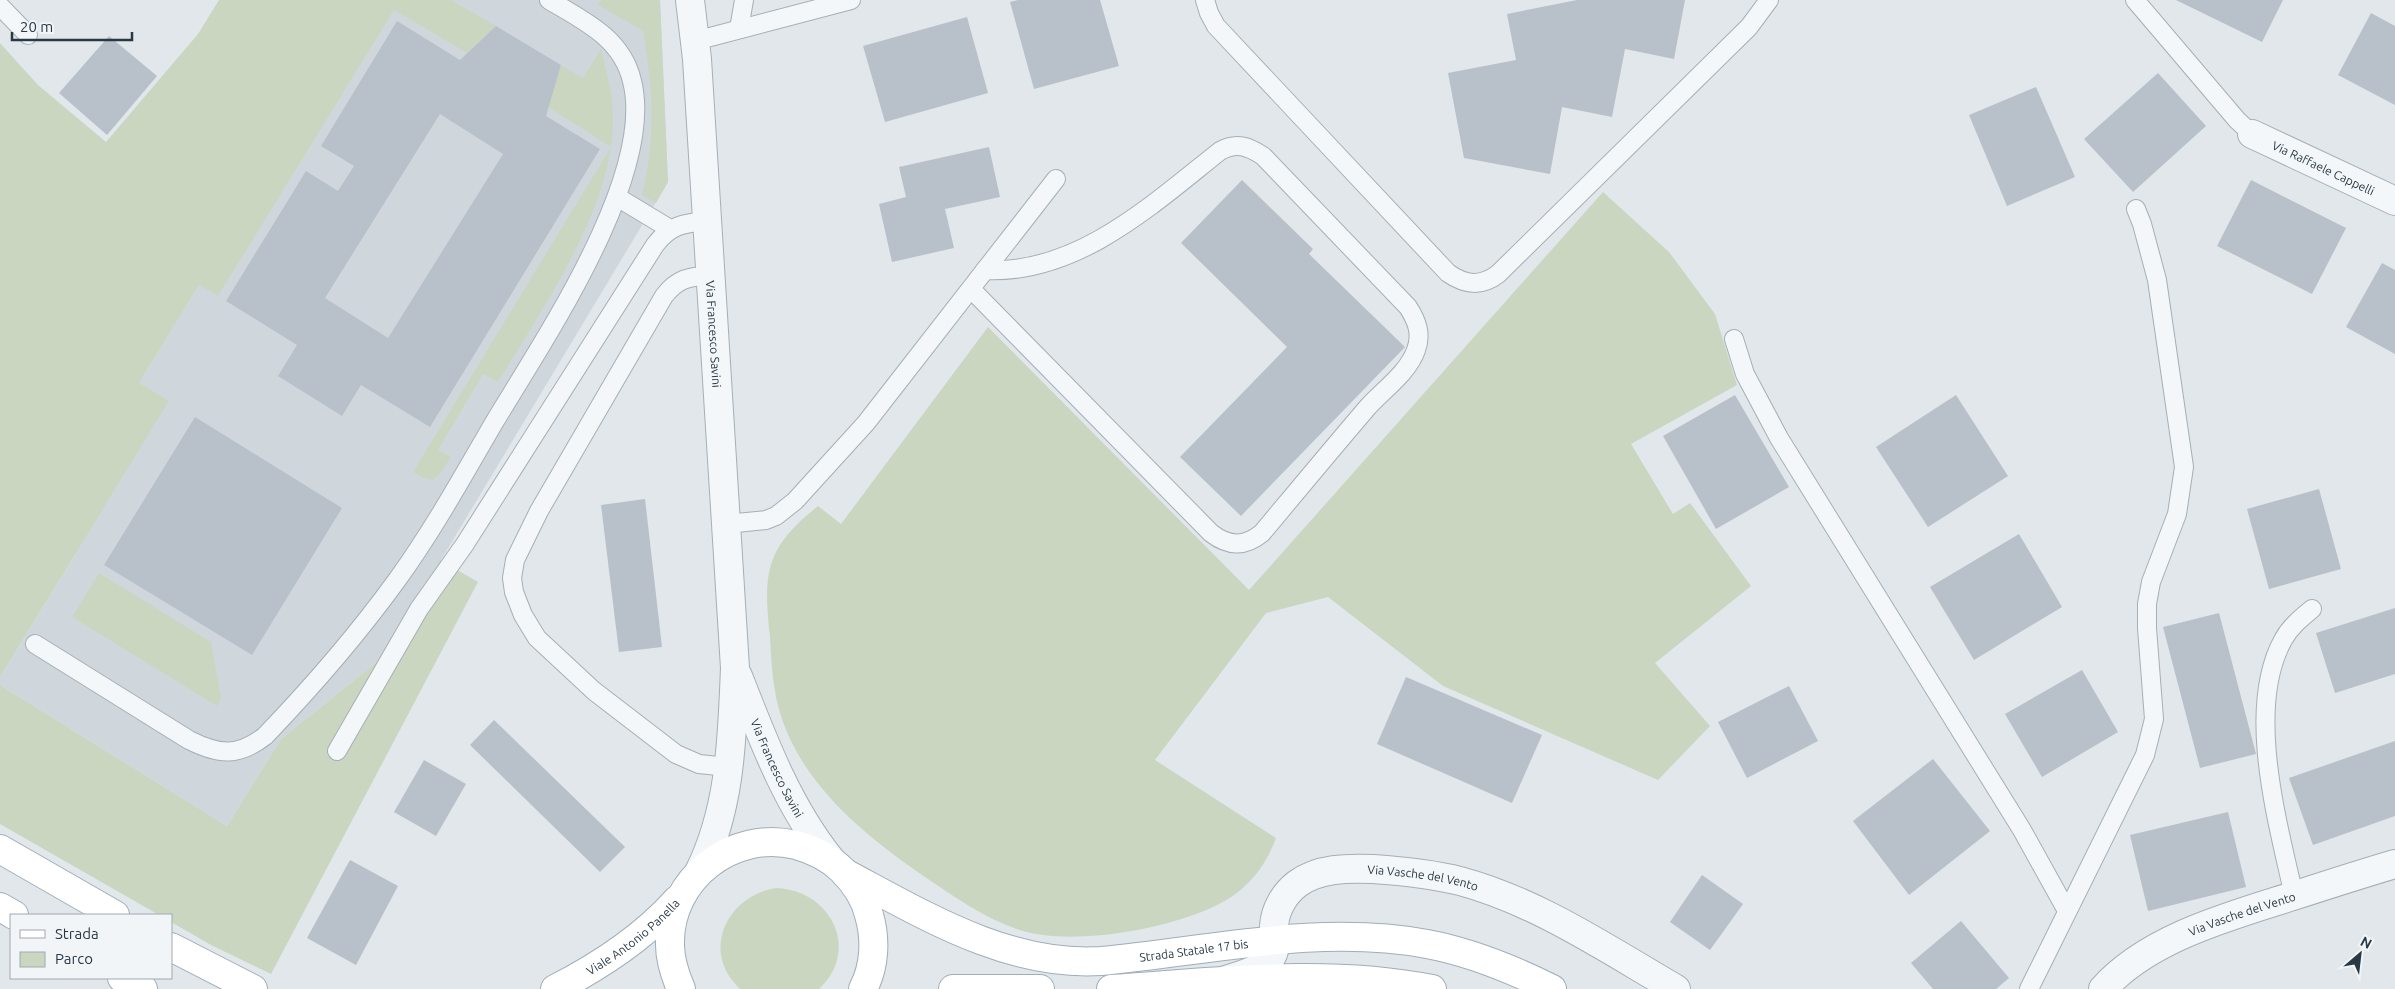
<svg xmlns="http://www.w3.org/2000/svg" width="2395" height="989" font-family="Ubuntu,sans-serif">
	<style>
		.built { fill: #cfd7dd }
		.green { fill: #cbd6c1 }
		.building { fill: #b8c1c9; fill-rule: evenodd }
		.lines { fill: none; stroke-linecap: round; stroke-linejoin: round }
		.service-casing { stroke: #a6afb6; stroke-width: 20 }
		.minor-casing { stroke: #a6afb6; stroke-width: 30 }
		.tertiary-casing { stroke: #a6afb6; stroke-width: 30 }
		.primary-casing { stroke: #9faeb8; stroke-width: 30 }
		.service { stroke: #f4f7f9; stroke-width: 18 }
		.minor { stroke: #f4f7f9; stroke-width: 28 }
		.tertiary { stroke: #f4f7f9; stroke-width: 28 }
		.primary { stroke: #fff; stroke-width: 28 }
		.labels { text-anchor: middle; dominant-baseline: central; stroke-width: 5; stroke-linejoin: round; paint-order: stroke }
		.street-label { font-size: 12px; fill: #283844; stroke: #f1f5f8 }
	</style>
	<rect width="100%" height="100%" fill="#e1e7eb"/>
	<polygon class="built" points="373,0 660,0 668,182 382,658 281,739 227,826 0,685 0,677 76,553 46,535"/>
	<g class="green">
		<polygon points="219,0 451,0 496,26 467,53 394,10 218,296 199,285 139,383 169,401 0,677 0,43 38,85 106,142 198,34"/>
		<path d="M601,0h59l8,182 -12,21 -14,-8c14,-60 11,-104 1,-164l-45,-26z"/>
		<path d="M601,49c5,22 12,44 12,67 2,90 -70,191 -115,266l-15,-8 -45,76 13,7 -11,17 -7,6 -10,-2 -10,-6 198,-325 -63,-40 13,-42 22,13z"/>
		<path d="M1603,192l66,60 46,62 22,71 -106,59 42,70 17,-11 61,83 -96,77 55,63 -52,54 -215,-94 -115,-89 -62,16 -111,147 121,78c-19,51 -54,70 -105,84 -42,12 -106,21 -148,9 -36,-11 -67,-33 -98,-54 -64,-44 -132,-99 -149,-180 -4,-20 -5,-40 -6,-60 -7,-64 -5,-89 48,-131l23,18 147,-197 261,263z"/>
		<polygon points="440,560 478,582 271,974 211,945 171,922 171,915 159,915 0,824 0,685 227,826 281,739 382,658"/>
		<polygon points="99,573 211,642 221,698 217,706 72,617"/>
		<path d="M776,888c55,2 85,62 43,101h-79c-40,-37 -14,-93 36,-101z"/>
	</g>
	<g class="building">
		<polygon points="1018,0 1100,0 1119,66 1034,89 1010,2"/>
		<polygon points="1577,0 1685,0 1674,59 1625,49 1612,117 1562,107 1550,174 1464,158 1448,73 1516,60 1507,14"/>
		<polygon points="2176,0 2283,0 2262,42"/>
		<polygon points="2371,13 2395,26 2395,105 2338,75"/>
		<polygon points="967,17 988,93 885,122 863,46"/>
		<path d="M397,21l63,39 36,-34 65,39 -15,51 54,33 -170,278 -69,-42 -19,31 -64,-40 19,-31 -71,-44 80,-130 32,20 16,-25 -33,-20zM440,114l63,40 -115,184 -63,-40z"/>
		<polygon points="109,36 157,76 107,135 59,93"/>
		<polygon points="2158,73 2206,126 2133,192 2084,139"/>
		<polygon points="2036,87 2075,177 2007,206 1969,115"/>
		<polygon points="989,147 1000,197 945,209 954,248 892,262 879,204 906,197 899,167"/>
		<polygon points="1242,180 1313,249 1309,254 1405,347 1241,516 1180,457 1287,347 1181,243"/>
		<polygon points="2251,180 2346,228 2312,294 2217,246"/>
		<polygon points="2382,263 2395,270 2395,354 2346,327"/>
		<polygon points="1735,395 1789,487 1716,529 1663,436"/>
		<polygon points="1956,395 2008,476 1928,527 1876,447"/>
		<polygon points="195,417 342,508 252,655 104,565"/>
		<polygon points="2319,489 2341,569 2269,589 2247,509"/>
		<polygon points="645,499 662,647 619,652 601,505"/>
		<polygon points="2019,534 2062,607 1974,660 1930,587"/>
		<polygon points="2395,608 2395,674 2335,693 2316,633"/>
		<polygon points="2219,613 2256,754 2200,768 2163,627"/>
		<polygon points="2082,670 2118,732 2042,777 2005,714"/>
		<polygon points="1406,677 1542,735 1512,803 1377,744"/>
		<polygon points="1789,686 1818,741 1747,778 1718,722"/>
		<polygon points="494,720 625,847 600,872 470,745"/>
		<polygon points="2395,741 2395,816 2313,845 2289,778"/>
		<polygon points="1933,759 1990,831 1909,895 1853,821"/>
		<polygon points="424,760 466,784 436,836 394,812"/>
		<polygon points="2228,812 2246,887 2148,911 2130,835"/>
		<polygon points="350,860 398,886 356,965 307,938"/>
		<polygon points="1702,875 1743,904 1710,950 1670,922"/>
		<polygon points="1961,921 2009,978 1996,989 1933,989 1911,963"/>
	</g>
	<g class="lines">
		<defs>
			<g id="service">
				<path d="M1205,0l4,13 7,13 232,247c17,12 33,14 50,1l251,-247 20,-27"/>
				<polyline points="2135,0 2237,120 2252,134"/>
				<polyline points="0,6 28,35"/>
				<polyline points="739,29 744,0"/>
				<polyline points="695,41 851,0"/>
				<polyline points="617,197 670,229"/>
				<path d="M710,276c-21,0 -33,3 -46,20l-125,215 -24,49 -3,18 2,14 9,23 14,23 57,53 82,63 23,10 29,3"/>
				<path d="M971,289l240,244c18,14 34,14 51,0 35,-42 70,-84 105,-125 16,-18 41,-35 49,-58 6,-16 1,-29 -8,-43l-145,-151c-15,-10 -27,-14 -43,-5 -67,53 -143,124 -235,119"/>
				<polyline points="1734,339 1745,374 1779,438 2022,830 2067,911"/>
				<polyline points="726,524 766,520 776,516 795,501 866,423 1056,179"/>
				<path d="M35,644l154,96c30,15 49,17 76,-4 47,-49 92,-101 132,-156 37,-51 67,-106 98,-159 48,-80 161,-246 137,-340 -10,-43 -48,-60 -83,-81"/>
				<path d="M337,751l82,-142 46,-65 190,-299c15,-20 29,-22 52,-24"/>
				<path d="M2294,896c-16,-73 -49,-187 -11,-256 7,-13 18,-22 29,-31"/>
				<polyline points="2029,989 2145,755 2154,719 2147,628 2147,604 2151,582 2177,514 2184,467 2157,280 2142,224 2136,209"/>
			</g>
			<g id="minor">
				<path id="s1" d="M2252,134l143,67"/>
				<path id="s2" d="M1226,980c14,-5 33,-9 44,-21 8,-10 3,-22 4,-33 1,-16 10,-32 23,-42 21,-16 51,-16 76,-15 29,2 59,5 87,12 78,21 147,68 216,108"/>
				<path id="s3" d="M2103,989c45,-51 127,-73 190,-93 34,-11 68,-22 102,-32"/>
			</g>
			<g id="tertiary">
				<path id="s4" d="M690,0l7,59 38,609c-3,70 -4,140 -36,204"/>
				<path id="s5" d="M738,676c25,64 50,131 93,184"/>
			</g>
			<g id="primary">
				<polyline points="0,849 115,915"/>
				<path id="s6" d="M845,873c79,42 163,94 256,88 107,-10 218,-37 326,-17 43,8 85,25 125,45"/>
				<polyline points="0,907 14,915"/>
				<polyline points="171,947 253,989"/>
				<polyline points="122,978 143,989"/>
				<path id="s7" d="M555,989c45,-23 88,-51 122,-89"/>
				<path d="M681,989c-6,-14 -11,-28 -11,-44 -2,-66 63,-116 126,-100 18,5 33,12 46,25 13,13 23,28 27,45 7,24 6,51 -6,74"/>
				<polyline points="953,989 1040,989"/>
				<path d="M1111,989c106,-7 215,-21 321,0"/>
			</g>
		</defs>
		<use href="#service" class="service-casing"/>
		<use href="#minor" class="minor-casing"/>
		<use href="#tertiary" class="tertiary-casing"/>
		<use href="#primary" class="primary-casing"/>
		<use href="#service" class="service"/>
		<use href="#minor" class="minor"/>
		<use href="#tertiary" class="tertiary"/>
		<use href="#primary" class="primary"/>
	</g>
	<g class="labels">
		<g class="street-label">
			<text stroke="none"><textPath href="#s1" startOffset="79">Via Raffaele Cappelli</textPath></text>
			<text stroke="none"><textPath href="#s4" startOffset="335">Via Francesco Savini</textPath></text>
			<text stroke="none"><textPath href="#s5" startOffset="100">Via Francesco Savini</textPath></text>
			<text stroke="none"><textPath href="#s2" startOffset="262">Via Vasche del Vento</textPath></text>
			<text stroke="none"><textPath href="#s3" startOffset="160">Via Vasche del Vento</textPath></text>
			<text stroke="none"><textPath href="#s7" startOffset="94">Viale Antonio Panella</textPath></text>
			<text stroke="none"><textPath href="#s6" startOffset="368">Strada Statale 17 bis</textPath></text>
		</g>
	</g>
	<rect x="10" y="914" width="162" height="65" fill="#f1f5f8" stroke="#a1a9b0"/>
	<rect x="20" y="930" width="25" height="8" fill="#ffffff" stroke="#a1a9b0"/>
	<text x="55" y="939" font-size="15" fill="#283844">Strada</text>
	<rect x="20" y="952" width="25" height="15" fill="#cbd6c1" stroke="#a1a9b0"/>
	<text x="55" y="964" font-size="15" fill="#283844">Parco</text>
	<g transform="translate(2360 954) rotate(28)" stroke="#f1f5f8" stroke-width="4" paint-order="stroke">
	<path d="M0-4L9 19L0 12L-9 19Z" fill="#283844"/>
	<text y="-8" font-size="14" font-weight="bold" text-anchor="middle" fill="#283844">N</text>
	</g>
	<path d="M12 32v8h120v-8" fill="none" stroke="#283844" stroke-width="2.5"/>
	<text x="20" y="32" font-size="15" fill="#283844" stroke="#f1f5f8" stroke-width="4" paint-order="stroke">20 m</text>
</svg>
